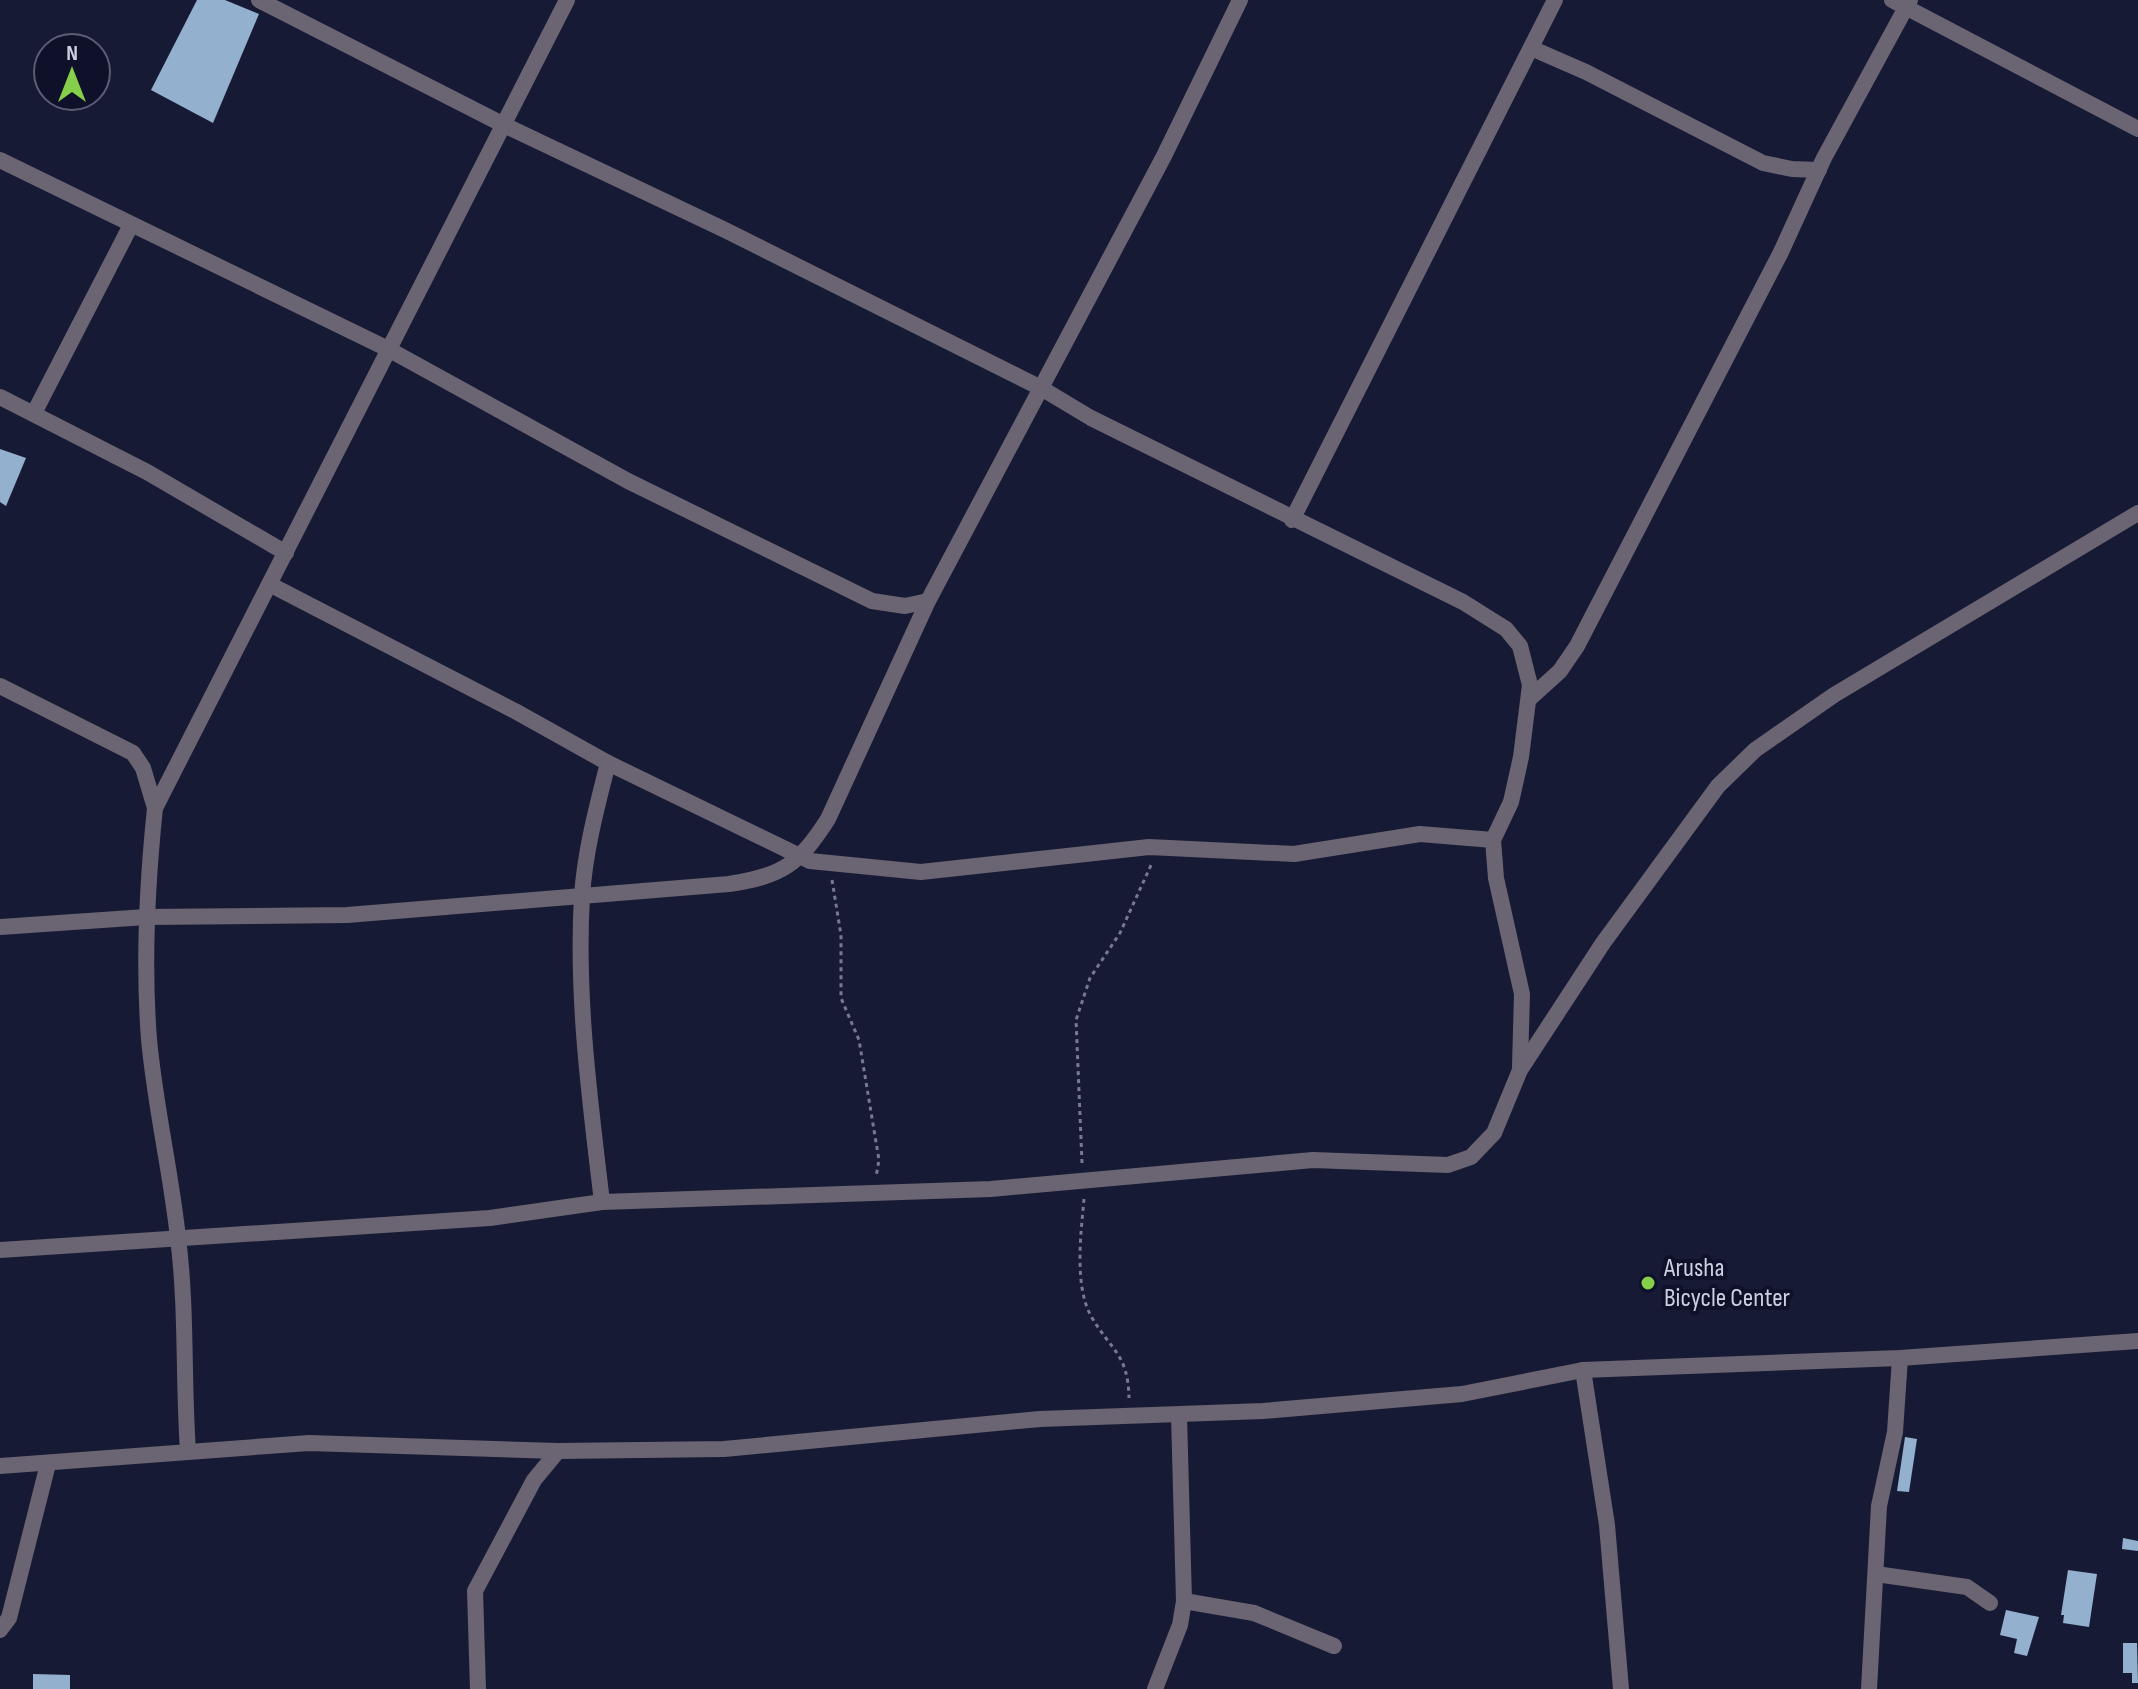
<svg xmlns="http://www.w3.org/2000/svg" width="2138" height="1689" font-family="'Sofia Sans Condensed',sans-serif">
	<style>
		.building { fill: #93b0ce }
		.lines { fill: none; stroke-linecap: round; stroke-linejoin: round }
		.path { stroke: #777a8f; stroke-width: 3; stroke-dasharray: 4 4; stroke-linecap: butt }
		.street { stroke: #6b6472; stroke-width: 16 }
		.poi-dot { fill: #86cf4b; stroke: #0f1029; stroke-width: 3 }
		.labels { text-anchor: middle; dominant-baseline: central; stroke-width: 8; stroke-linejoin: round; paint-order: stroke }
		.poi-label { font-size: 26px; fill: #cdd0e2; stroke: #0f1029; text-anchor: start }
	</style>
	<rect width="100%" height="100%" fill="#171a34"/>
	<g class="building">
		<polygon points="197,0 225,0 259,14 213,123 151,90"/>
		<polygon points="0,449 26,458 6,506 0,502"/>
		<polygon points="1905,1437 1917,1439 1909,1492 1897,1491"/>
		<polygon points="2123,1538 2138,1541 2138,1551 2122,1549"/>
		<polygon points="2068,1570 2097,1574 2089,1627 2063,1623 2064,1615 2061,1615"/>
		<polygon points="2006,1610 2039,1617 2027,1656 2014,1653 2017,1639 2000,1635"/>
		<polygon points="2123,1643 2137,1643 2138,1683 2132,1683 2132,1673 2123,1673"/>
		<polygon points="33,1674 70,1675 70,1689 33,1689"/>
	</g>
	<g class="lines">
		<g class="path">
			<polyline points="832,880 841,935 841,998 859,1040 879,1160 876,1177"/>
			<polyline points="1082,1163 1076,1020 1090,978 1120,933 1152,863"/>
			<path d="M1084,1199c-3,34 -10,86 7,117 20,35 37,37 38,82"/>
		</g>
		<g class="street">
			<polyline points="259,0 504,125 725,230 1041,388 1091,418 1463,602 1506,629 1520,646 1530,685 1521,757 1511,802 1493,840 1496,878 1522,994 1520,1066"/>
			<polyline points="1892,0 2138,129"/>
			<polyline points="1531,48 1586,72 1763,163 1792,169 1819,170"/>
			<polyline points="0,160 388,349 628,481 872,601 905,606 928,601"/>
			<polyline points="0,397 147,472 286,553"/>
			<polyline points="34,413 131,225"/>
			<polyline points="1292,520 1555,0"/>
			<polyline points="271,585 515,711 608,763 810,861 921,872 1149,847 1294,854 1420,834 1493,840"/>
			<polyline points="0,686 133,753 143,768 155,808"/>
			<polyline points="1529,699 1560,671 1577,646 1781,252 1824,158 1910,0"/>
			<path d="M0,927l146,-10 201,-2 382,-31c54,-8 70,-20 99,-65l100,-218 236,-445 76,-156"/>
			<path d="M602,1202c-12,-101 -26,-204 -20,-306 3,-45 15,-90 26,-133"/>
			<polyline points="0,1250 490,1218 602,1202 991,1189 1313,1160 1448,1165 1471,1157 1494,1133 1520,1070 1603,943 1718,786 1755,750 1834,695 2138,513"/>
			<polyline points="1583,1370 1607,1525 1621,1689"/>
			<path d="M188,1451c-5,-71 -1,-142 -10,-213 -7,-66 -23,-132 -29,-199 -6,-77 -2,-154 6,-231l412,-808"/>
			<polyline points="0,1466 309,1443 558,1451 724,1449 1040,1419 1263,1411 1462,1394 1583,1370 1900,1358 2138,1341"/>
			<polyline points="1876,1574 1967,1587 1990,1603"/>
			<polyline points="1184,1601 1254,1613 1334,1646"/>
			<polyline points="0,1630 9,1618 48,1464"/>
			<polyline points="478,1689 475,1591 534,1480 558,1451"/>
			<polyline points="1155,1689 1180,1625 1184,1601 1179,1415"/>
			<polyline points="1869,1689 1879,1506 1895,1432 1900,1358"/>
		</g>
	</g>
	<circle class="poi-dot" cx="1648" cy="1283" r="8"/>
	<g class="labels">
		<g class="poi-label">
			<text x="1664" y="1268">Arusha<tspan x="1664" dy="30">Bicycle Center</tspan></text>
		</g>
	</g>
	<g transform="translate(72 72)"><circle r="38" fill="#0f1029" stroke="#5b5d73" stroke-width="2"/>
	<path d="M0-6L14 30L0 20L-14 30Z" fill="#86cf4b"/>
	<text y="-12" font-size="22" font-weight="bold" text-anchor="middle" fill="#cdd0e2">N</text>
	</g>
</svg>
